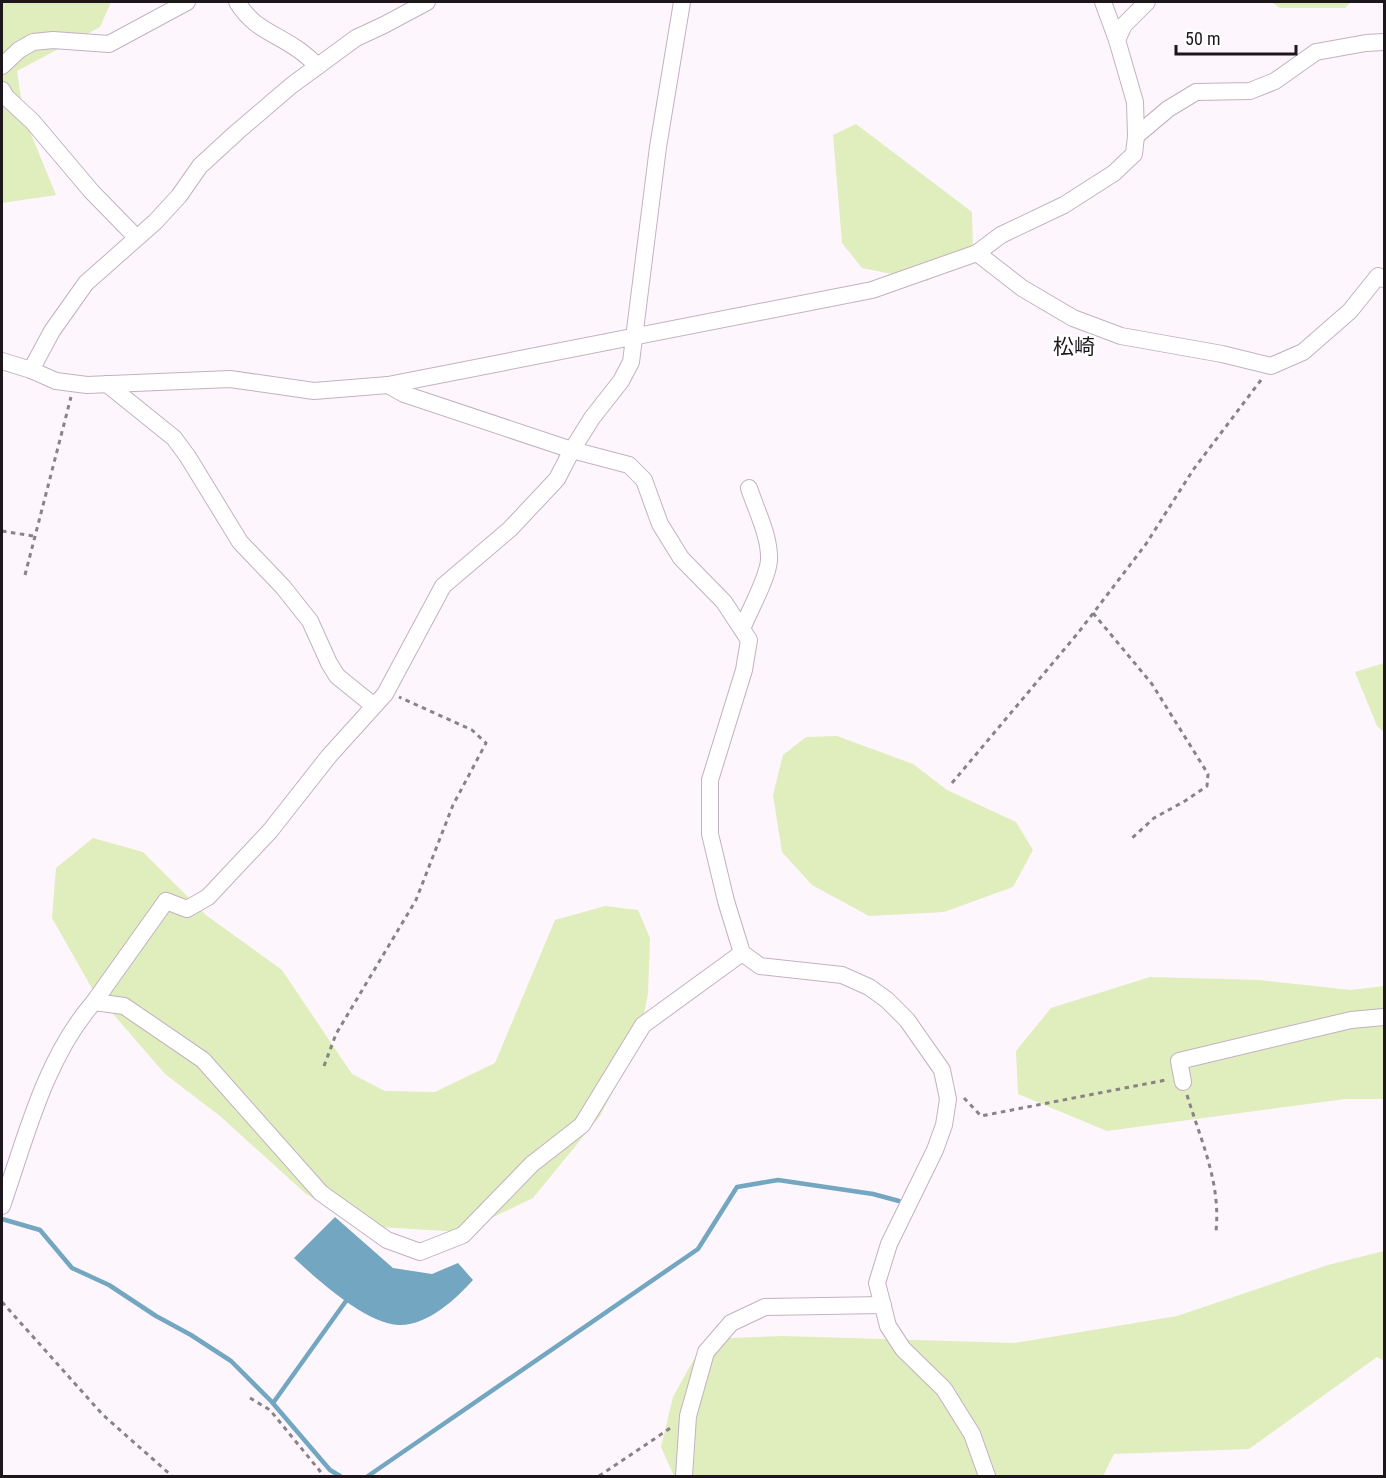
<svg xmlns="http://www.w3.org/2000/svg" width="1386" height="1478" font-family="'Roboto Condensed','Noto Sans JP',sans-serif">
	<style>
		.green { fill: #e0edbd }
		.water { fill: #73a6c0 }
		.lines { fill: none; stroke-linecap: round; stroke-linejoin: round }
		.stream { stroke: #73a6c0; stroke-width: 4.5 }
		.minor-casing { stroke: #c3b1c1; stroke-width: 18 }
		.path { stroke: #898388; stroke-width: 3; stroke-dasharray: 4.5 4.5; stroke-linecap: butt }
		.minor { stroke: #fff; stroke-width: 16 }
		.labels { text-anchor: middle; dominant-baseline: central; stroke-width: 5; stroke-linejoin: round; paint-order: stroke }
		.quarter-label { font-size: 21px; fill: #1d171c; stroke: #fff }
	</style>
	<rect width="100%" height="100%" fill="#fef6fd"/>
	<g class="green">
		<polygon points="2,2 111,2 100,27 17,71 24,117 56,195 2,203"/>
		<polygon points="1271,2 1351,2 1345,8 1280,8"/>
		<polygon points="856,124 972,212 973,254 927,281 862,268 842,243 833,135"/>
		<polygon points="1384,663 1384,732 1377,726 1355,672"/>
		<polygon points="837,736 913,764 947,790 1016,822 1033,850 1013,887 944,912 869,916 812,885 782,852 773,795 783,755 806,737"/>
		<polygon points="93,838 143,852 206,915 282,970 352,1074 385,1091 435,1092 495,1063 555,920 605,906 638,910 650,938 648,994 638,1043 600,1116 533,1198 462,1232 362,1226 306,1194 220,1116 165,1074 94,992 52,918 56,868"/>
		<polygon points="1150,977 1259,980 1351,990 1384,986 1384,1099 1345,1099 1107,1131 1018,1094 1016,1051 1051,1008"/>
		<polygon points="1384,1251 1384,1361 1377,1357 1249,1449 1114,1454 1103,1476 674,1476 661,1447 673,1397 705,1339 783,1336 1014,1343 1177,1316 1328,1265"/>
	</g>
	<path class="water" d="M335,1217l58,51 39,6 26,-11 15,17c-17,19 -46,46 -74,45 -33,-1 -81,-45 -105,-67z"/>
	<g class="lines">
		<g class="stream">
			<polyline points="2,1219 40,1230 72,1268 109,1285 156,1316 191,1335 231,1361 271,1401 330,1470 340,1476"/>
			<polyline points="273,1403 346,1301"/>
			<polyline points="368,1476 698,1249 737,1187 778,1180 873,1194 899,1201"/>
		</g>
		<defs>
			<g id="minor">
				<path d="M237,2c17,27 34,29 59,46 8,5 15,12 22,18"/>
				<polyline points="682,2 658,147 631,362 621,381 592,418 572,450 629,465 644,480 660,524 681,558 724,602 749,640 744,670 710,780 710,834 726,901 742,953 760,966 842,975 869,987 887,1000 907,1020 942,1070 948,1099 944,1125 935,1150 889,1244 877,1283 888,1326 903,1349 944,1389 972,1434 987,1476"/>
				<polyline points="1103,2 1117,40"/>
				<polyline points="2,66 19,50 33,42 53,40 109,44 187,2"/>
				<polyline points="2,90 6,97 32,121 92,192 136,237"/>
				<polyline points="1136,136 1168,109 1196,92 1250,91 1275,81 1316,52 1366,43 1384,42"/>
				<polyline points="977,253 1001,235 1064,205 1114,173 1134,154 1136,136 1135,102 1117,40 1124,25 1147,2"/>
				<polyline points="2,361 31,370 56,381 87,385 230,379 314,391 388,385 872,290 977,253 1022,288 1073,318 1121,336 1222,354 1271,366 1303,352 1350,311 1378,276 1384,279"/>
				<polyline points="31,370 52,331 86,283 155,222 179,196 200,166 237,132 292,85 356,38 384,25 427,2"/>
				<polyline points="107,384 174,438 188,457 240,542 283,587 310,621 329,663 337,676 374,706"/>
				<path d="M742,629c7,-18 26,-51 27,-69 1,-24 -13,-50 -20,-72"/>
				<polyline points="94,1002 166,901 187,909 208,897 270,831 329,756 385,694 443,586 510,529 557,479 572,450 404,394 388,385"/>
				<polyline points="1183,1082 1179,1061 1351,1020 1384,1017"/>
				<path d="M2,1206c24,-69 43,-148 92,-204l30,4 79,54 118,133 66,47 33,12 43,-17 69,-71 50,-39 61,-100 99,-72"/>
				<polyline points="684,1476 688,1416 706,1352 731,1323 765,1307 883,1305"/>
			</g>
		</defs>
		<use href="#minor" class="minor-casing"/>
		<g class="path">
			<polyline points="2,531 33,536"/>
			<polyline points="25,575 71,397"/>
			<polyline points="1093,613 1152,684 1208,774 1207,786 1185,801 1154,818 1131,839"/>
			<polyline points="952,783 1078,633 1146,544 1193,470 1261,380"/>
			<polyline points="324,1066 336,1034 416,900 453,805 486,743 472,730 399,697"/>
			<path d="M1187,1095c14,46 34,88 29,136"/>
			<polyline points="964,1098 981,1116 1166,1080"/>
			<polyline points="2,1302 103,1415 172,1476"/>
			<polyline points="250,1398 270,1410 324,1476"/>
			<polyline points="599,1476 672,1427"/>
		</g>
		<use href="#minor" class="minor"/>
	</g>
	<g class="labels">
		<g class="quarter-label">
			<text x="1074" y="347">松崎</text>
		</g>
	</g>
	<rect width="1386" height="1478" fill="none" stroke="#1d171c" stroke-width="6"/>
	<path d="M1176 45v9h120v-9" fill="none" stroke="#1d171c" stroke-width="3"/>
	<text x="1185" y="45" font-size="18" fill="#1d171c" stroke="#ffffff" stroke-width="4.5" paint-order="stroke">50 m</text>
</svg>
